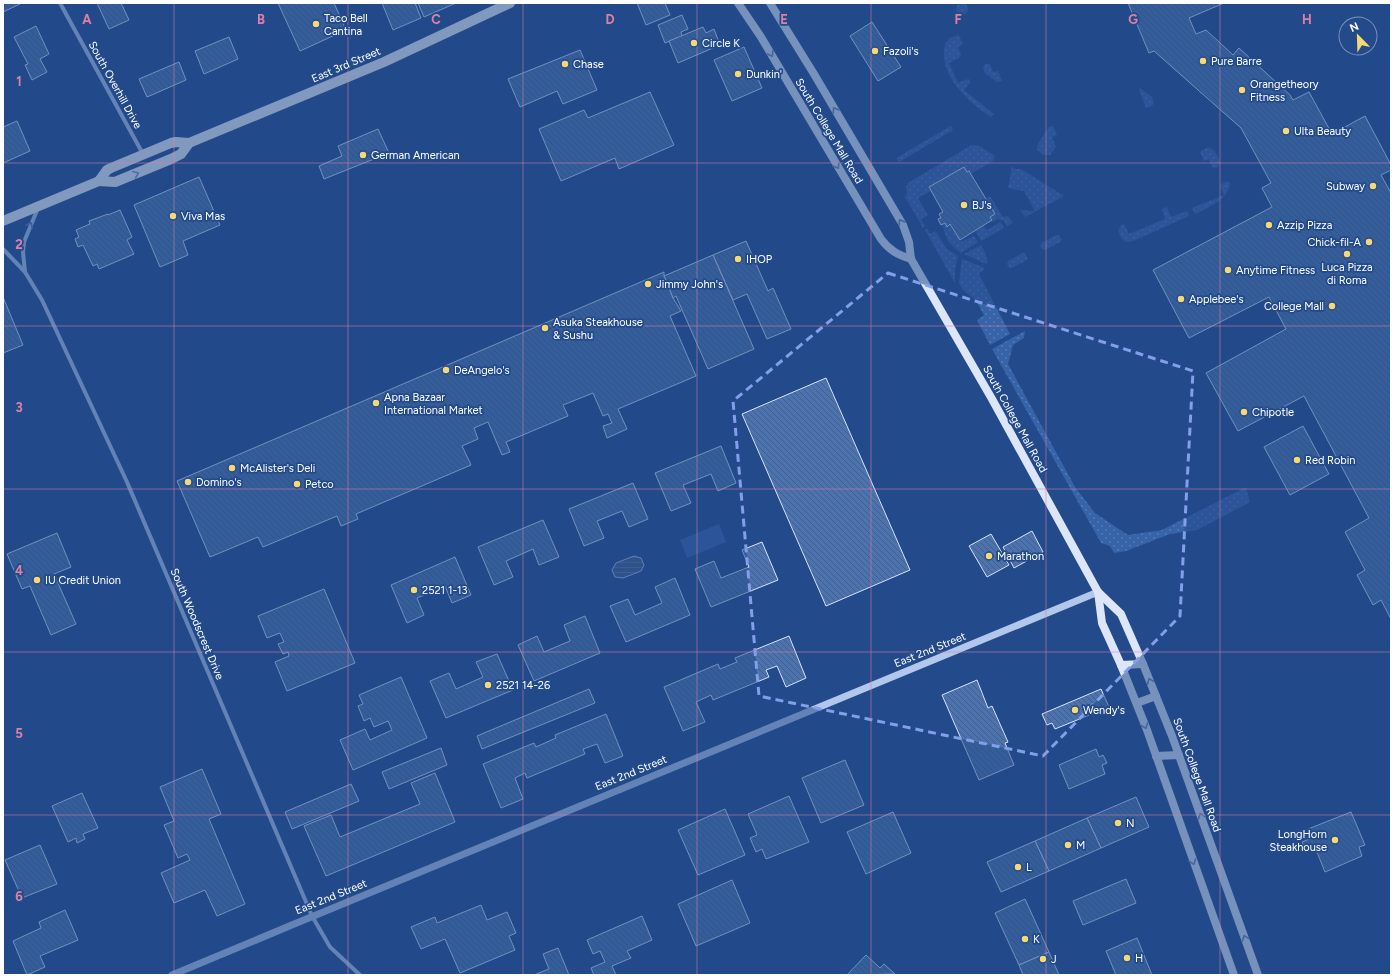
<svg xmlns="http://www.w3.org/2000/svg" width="1394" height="978" font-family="Figtree,sans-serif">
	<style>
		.grass { fill: url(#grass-dots) }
		.green { fill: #3763a8 }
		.water { fill: url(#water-rules); stroke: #a5c1eb }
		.building { fill: url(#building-back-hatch); stroke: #d5e3f8 }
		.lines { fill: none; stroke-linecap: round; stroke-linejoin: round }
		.minor { stroke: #b1c7eb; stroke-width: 4 }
		.tertiary { stroke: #b1c7eb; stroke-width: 7 }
		.secondary { stroke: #dce6f8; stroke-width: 8 }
		.primary { stroke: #f5f8fe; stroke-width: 10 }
		.oneway { stroke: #6d88b7 }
		.oneway2 { stroke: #8298bf }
		.oneway3 { stroke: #5576ad }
		.marked { fill: none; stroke: #839eea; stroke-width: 3; stroke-dasharray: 8 5; stroke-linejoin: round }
		.grid { fill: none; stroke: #dd80a5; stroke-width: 1; stroke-opacity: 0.55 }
		.poi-dot { fill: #f6d874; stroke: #234a8b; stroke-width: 1.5 }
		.labels { text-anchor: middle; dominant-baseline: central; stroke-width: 3.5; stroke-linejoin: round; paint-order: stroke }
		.poi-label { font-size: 11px; fill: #fff; stroke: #234a8b; text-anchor: start }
		.street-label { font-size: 11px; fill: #fff; stroke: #234a8b }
		.grid-label { font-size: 13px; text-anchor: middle; font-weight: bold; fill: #dd80a5; stroke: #234a8b; stroke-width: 3.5; stroke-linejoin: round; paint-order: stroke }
	</style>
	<defs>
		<pattern id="grass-dots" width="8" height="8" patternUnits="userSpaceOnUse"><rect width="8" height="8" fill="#3763a8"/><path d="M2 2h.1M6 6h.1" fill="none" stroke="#557ab5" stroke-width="1.8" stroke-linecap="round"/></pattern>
		<pattern id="water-rules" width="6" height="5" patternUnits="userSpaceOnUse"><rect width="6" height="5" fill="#405c8b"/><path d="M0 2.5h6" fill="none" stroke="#5d749c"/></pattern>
		<pattern id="building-back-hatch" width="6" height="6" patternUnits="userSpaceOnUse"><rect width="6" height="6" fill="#4b73b2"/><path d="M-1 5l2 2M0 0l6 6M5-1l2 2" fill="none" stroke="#4c5e7a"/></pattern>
	</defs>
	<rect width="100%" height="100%" fill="#234a8b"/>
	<g class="grass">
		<circle cx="962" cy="9" r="6"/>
		<path d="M957,35l2,1 4,8 -5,3 3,8 -2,3 -10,5 9,20 10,-4 2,1v2l-6,8 30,24 -3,3c-23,-15 -53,-42 -46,-73l5,-6z"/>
		<polygon points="985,64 990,64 993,72 998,71 1002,81 997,82 985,73 983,69"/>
		<polygon points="1140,88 1152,97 1154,103 1152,106 1146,108 1139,90"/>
		<polygon points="951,126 953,130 899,162 896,158"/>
		<polygon points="1053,126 1057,135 1052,137 1056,147 1050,155 1044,155 1037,150 1038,144 1049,127"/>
		<polygon points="974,145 981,147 995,156 993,161 971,174 969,171 967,172 964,167 929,187 931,191 918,198 928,215 921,219 925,226 923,228 905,197 907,194 906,187 908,183 970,146"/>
		<path d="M1208,147c7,2 11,10 12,17l-3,4 -5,-1 -3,-8 -5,2 -4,-9 2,-2z"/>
		<polygon points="1011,166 1015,169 1021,169 1064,196 1025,217 1020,210 1035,211 1024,191 1008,188 1011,173"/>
		<path d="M1227,181l3,2c-2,17 -21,24 -35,31l-3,-6 32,-13 -4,-10z"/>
		<polygon points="990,196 1003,217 1008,216 1013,223 1007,226 1004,221 998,219 992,222 990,222 992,220 990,217 994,214 985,199"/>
		<path d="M1167,207l4,10 16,-6 2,5 -56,25 -7,1c-6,-5 -12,-13 -2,-18l5,10 36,-15 -3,-10z"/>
		<polygon points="1000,222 1004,228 981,241 975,230 983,225 986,229 989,229"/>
		<path d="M945,223l2,3 3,-2 11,18 13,-6 4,6 -17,11c-12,-10 -16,-13 -18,-29z"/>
		<polygon points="927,229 930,234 935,231 947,249 958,256 955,269 955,283 925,230"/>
		<polygon points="1056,235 1059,235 1062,240 1060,242 1045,250 1042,249 1040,246 1042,243"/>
		<polygon points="981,245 985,252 988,263 986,264 964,254"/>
		<polygon points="1023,253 1025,253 1028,259 1012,268 1009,268 1007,264 1008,261"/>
		<polygon points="962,259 985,268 979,274 1010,334 990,345 977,320 984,315 976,301 963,290 959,283"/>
		<polygon points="1025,331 1024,338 1013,345 1008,364 1075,487 1095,513 1128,535 1162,530 1246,487 1250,502 1197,530 1170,534 1126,551 1114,553 1110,546 1101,543 992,349"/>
	</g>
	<polygon class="green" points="719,524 726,542 687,558 680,540"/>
	<polygon class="water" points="634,556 641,558 644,565 641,571 623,578 615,577 612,570 616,563"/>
	<g class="building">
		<polygon points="3,3 20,3 20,4 3,12"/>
		<polygon points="97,3 121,3 129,20 109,29"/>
		<polygon points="278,3 334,3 346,30 300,51"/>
		<polygon points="382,3 415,3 421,18 393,30"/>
		<polygon points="418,3 456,3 424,17"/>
		<polygon points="637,3 665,3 670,15 646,25"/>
		<polygon points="1128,3 1224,3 1189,18 1196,34 1206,30 1233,55 1239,48 1290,95 1293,100 1309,92 1332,134 1365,116 1391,165 1391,170 1381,175 1391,193 1391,619 1381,600 1373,605 1357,575 1365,570 1345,532 1369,518 1304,396 1238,431 1206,373 1286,329 1269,297 1189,338 1153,270 1272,207 1262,188 1271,183 1241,128 1154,51 1149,53"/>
		<polygon points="682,15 688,29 681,32 682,36 665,43 658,25"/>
		<polygon points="872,22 901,67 878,81 850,36"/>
		<polygon points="36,26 49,54 40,59 47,72 32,80 25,65 28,64 14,37"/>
		<polygon points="703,27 706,33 714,29 720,45 678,63 669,41"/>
		<polygon points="229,37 238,59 204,74 195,51"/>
		<polygon points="744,47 762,88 732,101 714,60"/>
		<polygon points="580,50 597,90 563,104 557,91 520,107 508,79"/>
		<polygon points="179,62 186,80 147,97 139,79"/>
		<polygon points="650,92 674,145 619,169 615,158 561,181 539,129 584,110 588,118"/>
		<polygon points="17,121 30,151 3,163 3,127"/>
		<polygon points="378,129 389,153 324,179 319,166 342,156 338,146"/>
		<polygon points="964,167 967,172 969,171 995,214 990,217 992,220 960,240 950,224 947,227 945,223 941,225 938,219 941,218 939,214 943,212 929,187"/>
		<polygon points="199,177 220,225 183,241 188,255 160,267 134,205"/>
		<polygon points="120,210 132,237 127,240 134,254 99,269 97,264 93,266 83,245 78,247 75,239 79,237 76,230 90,224 89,221 108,214 108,215"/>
		<polygon points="746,241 768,291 773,288 791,329 767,339 747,294 733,300 713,255"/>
		<polygon points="713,255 754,349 708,369 676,296 673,298 664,276"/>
		<polygon points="664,272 664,276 673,298 681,311 670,316 696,376 618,409 627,429 607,438 603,426 612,423 608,414 603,416 593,393 563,405 568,416 506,442 510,452 502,455 488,422 474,428 478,439 462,446 471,465 356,514 358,519 341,526 337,516 263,547 258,537 210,557 177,481"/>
		<polygon points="3,297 23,345 3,353"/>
		<polygon points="826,378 910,570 826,606 742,414"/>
		<polygon points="1303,426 1329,474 1290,495 1264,447"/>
		<polygon points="721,446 736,483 718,491 711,474 683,485 691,503 671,511 655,473"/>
		<polygon points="633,483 648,519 629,527 622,511 597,521 604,538 584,546 569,509"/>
		<polygon points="543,520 559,557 539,565 533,549 506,561 513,577 494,585 478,547"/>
		<polygon points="1032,531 1043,552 1014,568 1003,547"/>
		<polygon points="57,533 71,567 54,574 76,624 51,635 30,586 22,589 7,554"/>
		<polygon points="991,534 1009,565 987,577 969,546"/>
		<polygon points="762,542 778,580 711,607 695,569 714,561 721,578 749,567 742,550"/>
		<polygon points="455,557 471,595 452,603 445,586 417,598 424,615 407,623 391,585"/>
		<polygon points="675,578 690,615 626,642 610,606 628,599 635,615 662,603 655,587"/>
		<polygon points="324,589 355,663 287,691 275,662 289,656 288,652 283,654 278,644 284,642 280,633 267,638 258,616"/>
		<polygon points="585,616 600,653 534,681 518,645 537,636 544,652 570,641 564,625"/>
		<polygon points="789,636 806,678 786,687 777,666 766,670 769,677 713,700 711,695 696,702 705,722 683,731 664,687 718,664 720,669 737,662 735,658"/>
		<polygon points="497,654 513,690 446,718 430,681 449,673 456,689 483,677 476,662"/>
		<polygon points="401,677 427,738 353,770 340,740 365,729 370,740 392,730 388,721 374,727 370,718 364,721 358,706 363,704 359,695"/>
		<polygon points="977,680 988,708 992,706 1008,742 1005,743 1014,765 979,780 942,695"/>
		<polygon points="589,689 595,703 482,749 477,736"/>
		<polygon points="1101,689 1109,707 1055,729 1052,723 1047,725 1042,714"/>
		<polygon points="606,714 623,756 605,763 597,744 583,749 585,754 527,778 525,773 515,778 523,799 501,808 483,764 534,743 536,747 556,738 555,735"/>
		<polygon points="441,748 447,765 389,789 382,772"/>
		<polygon points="1096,749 1099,757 1103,755 1107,763 1102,765 1105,774 1069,789 1059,765"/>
		<polygon points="845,760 864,805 821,823 802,778"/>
		<polygon points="202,769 221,814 209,819 245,904 217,916 205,890 174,903 161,873 190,860 187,854 178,858 164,825 174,821 160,787"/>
		<polygon points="435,773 455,822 326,876 304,826 331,815 340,837 420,804 411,783"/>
		<polygon points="351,784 359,801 292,829 285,812"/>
		<polygon points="82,793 98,828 83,834 85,839 77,843 76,838 68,842 52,806"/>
		<polygon points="789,796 809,842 766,859 762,849 756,852 750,838 757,835 748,814"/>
		<polygon points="1136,797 1149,827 1101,848 1087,818"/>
		<polygon points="725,809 745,855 698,875 678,830"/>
		<polygon points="893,812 911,853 866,874 847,832"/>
		<polygon points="1351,812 1365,845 1359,847 1362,856 1325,872 1315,847 1306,851 1302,842 1312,838 1308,829"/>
		<polygon points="1087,818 1101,848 1049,871 1035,841"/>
		<polygon points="1035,841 1049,871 1001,892 987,862"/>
		<polygon points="40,845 57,884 22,898 5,860"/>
		<polygon points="1126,879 1136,903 1083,925 1073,901"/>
		<polygon points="732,880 750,923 696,946 678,904"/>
		<polygon points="1025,899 1049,952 1019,965 995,913"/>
		<polygon points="481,905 487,920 507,912 516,933 509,936 515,950 460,973 445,939 421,949 411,927 435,917 437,923"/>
		<polygon points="65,910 78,940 40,956 45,967 27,975 13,941 41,928 39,922"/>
		<polygon points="642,916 652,940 627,951 631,958 612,966 616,975 594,975 591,968 605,962 600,951 593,954 587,940"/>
		<polygon points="1137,938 1152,975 1116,975 1106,951"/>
		<polygon points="558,948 569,975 534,975 549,969 543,954"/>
		<polygon points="1049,952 1059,975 1023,975 1019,965"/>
		<polygon points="866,955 880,968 884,964 895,974 847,975"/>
	</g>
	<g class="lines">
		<g class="minor">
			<polyline points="60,3 143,154"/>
			<polyline points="3,249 25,272 42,300 127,482 312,916 330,947 360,975"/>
			<polyline points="25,272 23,252 24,242 38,208"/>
		</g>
		<path class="tertiary" d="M172,975c308,-129 618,-253 926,-383"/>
		<g class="secondary">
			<path d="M738,3l23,34 120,202c8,11 17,16 30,20"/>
			<polyline points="770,3 814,74 903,225 909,242 911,259 992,399 1098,592 1121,614 1143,664 1172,736 1258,975"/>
			<polyline points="1098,592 1102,623 1121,665 1147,730 1234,975"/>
			<polyline points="1121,665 1143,664"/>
			<polyline points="1137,703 1156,696"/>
			<polyline points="1156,756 1179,755"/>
		</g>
		<g class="primary">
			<polyline points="99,181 115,182 171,159 181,154 189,143"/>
			<polyline points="3,221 99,181 107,170 111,168 171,143 176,142 189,143 384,62 510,3"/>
		</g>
	</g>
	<defs><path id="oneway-chevron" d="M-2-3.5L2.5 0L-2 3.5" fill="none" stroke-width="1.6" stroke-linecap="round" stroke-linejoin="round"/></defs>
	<g class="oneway">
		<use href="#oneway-chevron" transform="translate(771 54) rotate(59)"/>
		<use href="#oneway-chevron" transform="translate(835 110) rotate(-121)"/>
		<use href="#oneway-chevron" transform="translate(837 166) rotate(59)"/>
		<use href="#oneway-chevron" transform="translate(901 222) rotate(-120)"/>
		<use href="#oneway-chevron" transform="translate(1150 681) rotate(-112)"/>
		<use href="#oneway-chevron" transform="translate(1145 726) rotate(70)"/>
		<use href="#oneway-chevron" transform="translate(1201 816) rotate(-110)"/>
		<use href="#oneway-chevron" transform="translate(1193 862) rotate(71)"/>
		<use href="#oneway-chevron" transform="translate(1245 938) rotate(-110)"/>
	</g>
	<use class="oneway2" href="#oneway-chevron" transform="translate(136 174) rotate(-23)"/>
	<use class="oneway3" href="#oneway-chevron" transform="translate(30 225) rotate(-65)"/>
	<path d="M0 0H1394V978H0ZM888,273l305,98 -13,245 -137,140 -284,-60 -26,-295z" fill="#234a8b" fill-opacity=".55" fill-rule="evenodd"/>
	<path class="marked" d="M888,273l305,98 -13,245 -137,140 -284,-60 -26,-295z"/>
	<path class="grid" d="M174,3v972M348,3v972M523,3v972M697,3v972M871,3v972M1046,3v972M1220,3v972M3,163h1388M3,326h1388M3,489h1388M3,652h1388M3,815h1388"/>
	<g class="poi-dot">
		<circle cx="316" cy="24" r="4"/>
		<circle cx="694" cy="43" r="4"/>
		<circle cx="875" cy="51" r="4"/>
		<circle cx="1203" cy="61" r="4"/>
		<circle cx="565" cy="64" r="4"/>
		<circle cx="738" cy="74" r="4"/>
		<circle cx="1242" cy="90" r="4"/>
		<circle cx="1286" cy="131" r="4"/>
		<circle cx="363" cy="155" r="4"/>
		<circle cx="1373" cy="186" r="4"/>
		<circle cx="964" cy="205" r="4"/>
		<circle cx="173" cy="216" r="4"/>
		<circle cx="1269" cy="225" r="4"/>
		<circle cx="1369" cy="242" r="4"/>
		<circle cx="1347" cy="254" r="4"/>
		<circle cx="738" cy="259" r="4"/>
		<circle cx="1228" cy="270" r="4"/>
		<circle cx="648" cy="284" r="4"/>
		<circle cx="1181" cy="299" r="4"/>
		<circle cx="1332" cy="306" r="4"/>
		<circle cx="545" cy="328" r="4"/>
		<circle cx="446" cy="370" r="4"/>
		<circle cx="376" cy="403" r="4"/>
		<circle cx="1244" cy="412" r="4"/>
		<circle cx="1297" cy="460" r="4"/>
		<circle cx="232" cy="468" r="4"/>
		<circle cx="188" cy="482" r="4"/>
		<circle cx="297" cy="484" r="4"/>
		<circle cx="989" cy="556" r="4"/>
		<circle cx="37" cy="580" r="4"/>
		<circle cx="414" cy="590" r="4"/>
		<circle cx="488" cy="685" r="4"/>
		<circle cx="1075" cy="710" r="4"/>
		<circle cx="1118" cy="823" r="4"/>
		<circle cx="1335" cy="840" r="4"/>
		<circle cx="1068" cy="845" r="4"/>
		<circle cx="1018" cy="867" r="4"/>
		<circle cx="1025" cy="939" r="4"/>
		<circle cx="1127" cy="958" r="4"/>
		<circle cx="1043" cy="959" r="4"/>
	</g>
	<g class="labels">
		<g class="poi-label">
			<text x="324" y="18">Taco Bell<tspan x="324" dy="13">Cantina</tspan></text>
			<text x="702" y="43">Circle K</text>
			<text x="883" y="51">Fazoli's</text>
			<text x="1211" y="61">Pure Barre</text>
			<text x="573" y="64">Chase</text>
			<text x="746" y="74">Dunkin'</text>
			<text x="1250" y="84">Orangetheory<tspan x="1250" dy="13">Fitness</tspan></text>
			<text x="1294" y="131">Ulta Beauty</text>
			<text x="371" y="155">German American</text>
			<text x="1365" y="186" text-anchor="end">Subway</text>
			<text x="972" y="205">BJ's</text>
			<text x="181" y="216">Viva Mas</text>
			<text x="1277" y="225">Azzip Pizza</text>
			<text x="1361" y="242" text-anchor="end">Chick-fil-A</text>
			<text x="746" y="259">IHOP</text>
			<text x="1347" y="267" text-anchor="middle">Luca Pizza<tspan x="1347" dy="13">di Roma</tspan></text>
			<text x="1236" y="270">Anytime Fitness</text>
			<text x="656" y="284">Jimmy John's</text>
			<text x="1189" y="299">Applebee's</text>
			<text x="1324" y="306" text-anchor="end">College Mall</text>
			<text x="553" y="322">Asuka Steakhouse<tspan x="553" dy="13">&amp; Sushu</tspan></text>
			<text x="454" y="370">DeAngelo's</text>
			<text x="384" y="397">Apna Bazaar<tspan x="384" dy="13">International Market</tspan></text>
			<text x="1252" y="412">Chipotle</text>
			<text x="1305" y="460">Red Robin</text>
			<text x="240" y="468">McAlister's Deli</text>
			<text x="196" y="482">Domino's</text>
			<text x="305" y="484">Petco</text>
			<text x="997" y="556">Marathon</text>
			<text x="45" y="580">IU Credit Union</text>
			<text x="422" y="590">2521 1-13</text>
			<text x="496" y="685">2521 14-26</text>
			<text x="1083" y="710">Wendy's</text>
			<text x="1126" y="823">N</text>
			<text x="1327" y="834" text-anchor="end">LongHorn<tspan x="1327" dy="13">Steakhouse</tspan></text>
			<text x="1076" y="845">M</text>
			<text x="1026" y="867">L</text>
			<text x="1033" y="939">K</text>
			<text x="1135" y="958">H</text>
			<text x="1051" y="959">J</text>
		</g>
		<g class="street-label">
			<text transform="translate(346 65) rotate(-23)">East 3rd Street</text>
			<text transform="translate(115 85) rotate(61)">South Overhill Drive</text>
			<text transform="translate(829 131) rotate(59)">South College Mall Road</text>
			<text transform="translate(1015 419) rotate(61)">South College Mall Road</text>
			<text transform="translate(197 624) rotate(67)">South Woodscrest Drive</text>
			<text transform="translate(930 650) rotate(-22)">East 2nd Street</text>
			<text transform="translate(631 773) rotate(-22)">East 2nd Street</text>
			<text transform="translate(1197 775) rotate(70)">South College Mall Road</text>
			<text transform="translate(331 897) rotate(-22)">East 2nd Street</text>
		</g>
	</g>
	<g class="grid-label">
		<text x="87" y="24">A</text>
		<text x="261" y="24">B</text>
		<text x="436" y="24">C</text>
		<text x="610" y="24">D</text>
		<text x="784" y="24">E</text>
		<text x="958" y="24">F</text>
		<text x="1133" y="24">G</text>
		<text x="1307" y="24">H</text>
		<text x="19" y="86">1</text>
		<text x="19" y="249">2</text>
		<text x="19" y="412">3</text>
		<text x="19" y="575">4</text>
		<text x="19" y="738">5</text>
		<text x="19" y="901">6</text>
	</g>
	<rect width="1394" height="978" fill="none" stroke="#ffffff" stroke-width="8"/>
	<g transform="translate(1358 36) rotate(337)"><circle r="19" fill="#234a8b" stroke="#7b92b9"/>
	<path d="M0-3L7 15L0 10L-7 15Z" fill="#f6d874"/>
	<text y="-6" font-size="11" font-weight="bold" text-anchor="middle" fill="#ffffff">N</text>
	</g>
</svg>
